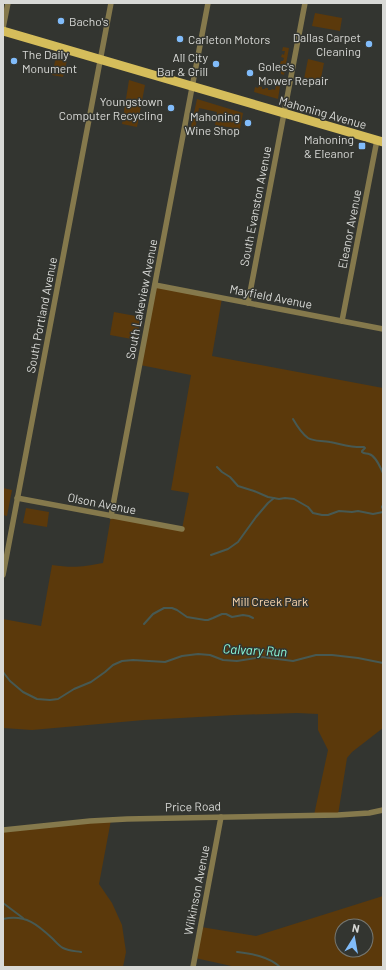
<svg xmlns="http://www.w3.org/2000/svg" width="386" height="970" font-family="Barlow,sans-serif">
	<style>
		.green { fill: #5b390b; fill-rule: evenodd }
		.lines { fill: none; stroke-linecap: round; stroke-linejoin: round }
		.stream { stroke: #475953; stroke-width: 2 }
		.minor { stroke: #85794c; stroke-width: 5.5 }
		.primary { stroke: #d5bd5b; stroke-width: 9 }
		.poi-dot { fill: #81bcfa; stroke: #333530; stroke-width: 1.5 }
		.labels { text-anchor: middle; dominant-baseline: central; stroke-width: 3; stroke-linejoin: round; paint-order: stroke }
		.poi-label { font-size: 12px; fill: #d8d9d6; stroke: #333530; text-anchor: end }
		.street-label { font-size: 12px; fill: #d8d9d6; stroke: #333530 }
		.park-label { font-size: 12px; fill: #fed9b0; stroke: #333530 }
		.water-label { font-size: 13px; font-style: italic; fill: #8bfada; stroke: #333530 }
	</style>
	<rect width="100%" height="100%" fill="#333530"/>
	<g class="green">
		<polygon points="315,13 342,18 340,31 312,26"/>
		<polygon points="283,47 289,48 284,75 281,74 281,71 279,70 279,67 282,67 282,64 280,64 281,61 283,61 284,58 281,57 282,54 284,55 285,51 282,51"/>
		<polygon points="56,57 67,60 63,77 52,75"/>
		<polygon points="308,59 324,63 321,78 318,78 318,82 304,79"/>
		<polygon points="129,80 145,85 137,127 122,124"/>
		<polygon points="277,80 281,80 278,99 254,92 255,87 258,88 259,86 262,87 262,89 265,89 265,88 268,88 268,90 271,90 272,89 275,90"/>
		<polygon points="197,99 243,113 240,129 215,125 217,112 199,108 195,130 194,130 193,132 190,131"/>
		<path d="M155,285l67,13 -10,58 171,32v340l-31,24 -5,6 -9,57h-24l14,-65 -10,-20v-16l-21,-1 -62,2 -91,5 -112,10 -29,-2v-109l38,7 11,-61c20,3 31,2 51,-2l8,-47 71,13 7,-36 -18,-3 20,-115 -51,-10z"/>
		<polygon points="114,312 141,317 137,340 110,335"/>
		<polygon points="3,488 12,490 7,516 3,515"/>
		<polygon points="26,508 49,512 47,527 23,523"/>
		<polygon points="111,820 99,884 112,903 122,925 126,952 123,967 3,967 3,831"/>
		<path d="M383,896v71h-147l-41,-9 6,-31 55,9zM342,926h24v24h-24z"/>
	</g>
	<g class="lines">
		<g class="stream">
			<path d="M293,419c4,7 8,14 15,19 7,4 14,2 22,4 11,2 23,6 34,5l1,1 -3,3v1c2,2 5,1 7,2 7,2 11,13 14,19"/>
			<polyline points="217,467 222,472 230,477 238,486 254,491 268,497 279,499 285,498 294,499 308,507 313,513 322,515 328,515 339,511 352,512 358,511 373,514 383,512"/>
			<polyline points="383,505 382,507 383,509"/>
			<polyline points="211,555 228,549 238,542 256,517 268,503 274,498"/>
			<polyline points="144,624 153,614 164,608 172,608 177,610 187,617 205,620 208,620 213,618 222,614 226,614 232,617 243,615 249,616 253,618"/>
			<polyline points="266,651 268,658"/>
			<polyline points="3,672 10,681 23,692 37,699 50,700 58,699 74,689 91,682 105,672 113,665 122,661 133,660 165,662 182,656 198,654 210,655 223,660 237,661 262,657 293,661 316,655 332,655 358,658 383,663"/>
			<polyline points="3,903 23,918"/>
			<path d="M3,919c23,-5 35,6 50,20 3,3 6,7 10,9 6,3 12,3 18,4"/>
			<path d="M237,952c15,2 31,4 43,15"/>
		</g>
		<g class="minor">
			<polyline points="3,28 8,3"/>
			<polyline points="155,285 383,329"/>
			<polyline points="248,303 305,3"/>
			<polyline points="342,321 377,140"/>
			<polyline points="17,498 182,529"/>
			<polyline points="111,516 208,3"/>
			<polyline points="3,575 111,3"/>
			<polyline points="3,830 90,821 127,819 338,815 369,813 383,810"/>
			<polyline points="193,967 221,817"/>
		</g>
		<polyline class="primary" points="3,31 383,142"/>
	</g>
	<g class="poi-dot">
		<circle cx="61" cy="21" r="4"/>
		<circle cx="180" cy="39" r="4"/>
		<circle cx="369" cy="44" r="4"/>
		<circle cx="14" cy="61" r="4"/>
		<circle cx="216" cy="64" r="4"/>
		<circle cx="250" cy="73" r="4"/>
		<circle cx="171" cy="108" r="4"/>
		<circle cx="248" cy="123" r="4"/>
		<rect x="358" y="142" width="8" height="8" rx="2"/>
	</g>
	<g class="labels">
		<g class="poi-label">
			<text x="69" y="21" text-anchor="start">Bacho's</text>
			<text x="361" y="37">Dallas Carpet<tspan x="361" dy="14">Cleaning</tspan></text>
			<text x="188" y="39" text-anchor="start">Carleton Motors</text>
			<text x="22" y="54" text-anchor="start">The Daily<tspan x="22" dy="14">Monument</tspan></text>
			<text x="208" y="57">All City<tspan x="208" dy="14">Bar &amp; Grill</tspan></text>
			<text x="258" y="66" text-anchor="start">Golec's<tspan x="258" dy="14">Mower Repair</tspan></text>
			<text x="163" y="101">Youngstown<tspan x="163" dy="14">Computer Recycling</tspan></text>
			<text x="240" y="116">Mahoning<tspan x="240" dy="14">Wine Shop</tspan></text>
			<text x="354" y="139">Mahoning<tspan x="354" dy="14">&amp; Eleanor</tspan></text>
		</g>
		<g class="street-label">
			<text transform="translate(323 112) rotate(16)">Mahoning Avenue</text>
			<text transform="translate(255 206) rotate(-79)">South Evanston Avenue</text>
			<text transform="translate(349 229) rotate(-79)">Eleanor Avenue</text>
			<text transform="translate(271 296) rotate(11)">Mayfield Avenue</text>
			<text transform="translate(141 299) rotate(-79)">South Lakeview Avenue</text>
			<text transform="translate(41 315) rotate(-79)">South Portland Avenue</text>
			<text transform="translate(102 503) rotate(11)">Olson Avenue</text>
			<text transform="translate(193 806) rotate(-1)">Price Road</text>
			<text transform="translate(196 890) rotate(-79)">Wilkinson Avenue</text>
		</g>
		<g class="park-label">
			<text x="270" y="601">Mill Creek Park</text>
		</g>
		<g class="water-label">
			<text transform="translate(255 650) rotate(3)">Calvary Run</text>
		</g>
	</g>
	<rect width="386" height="970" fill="none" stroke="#d8d9d6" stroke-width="8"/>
	<g transform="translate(354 938) rotate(11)"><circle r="19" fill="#333530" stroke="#757772"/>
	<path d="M0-3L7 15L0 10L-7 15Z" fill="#81bcfa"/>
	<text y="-6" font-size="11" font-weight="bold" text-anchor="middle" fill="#d8d9d6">N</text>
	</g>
</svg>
